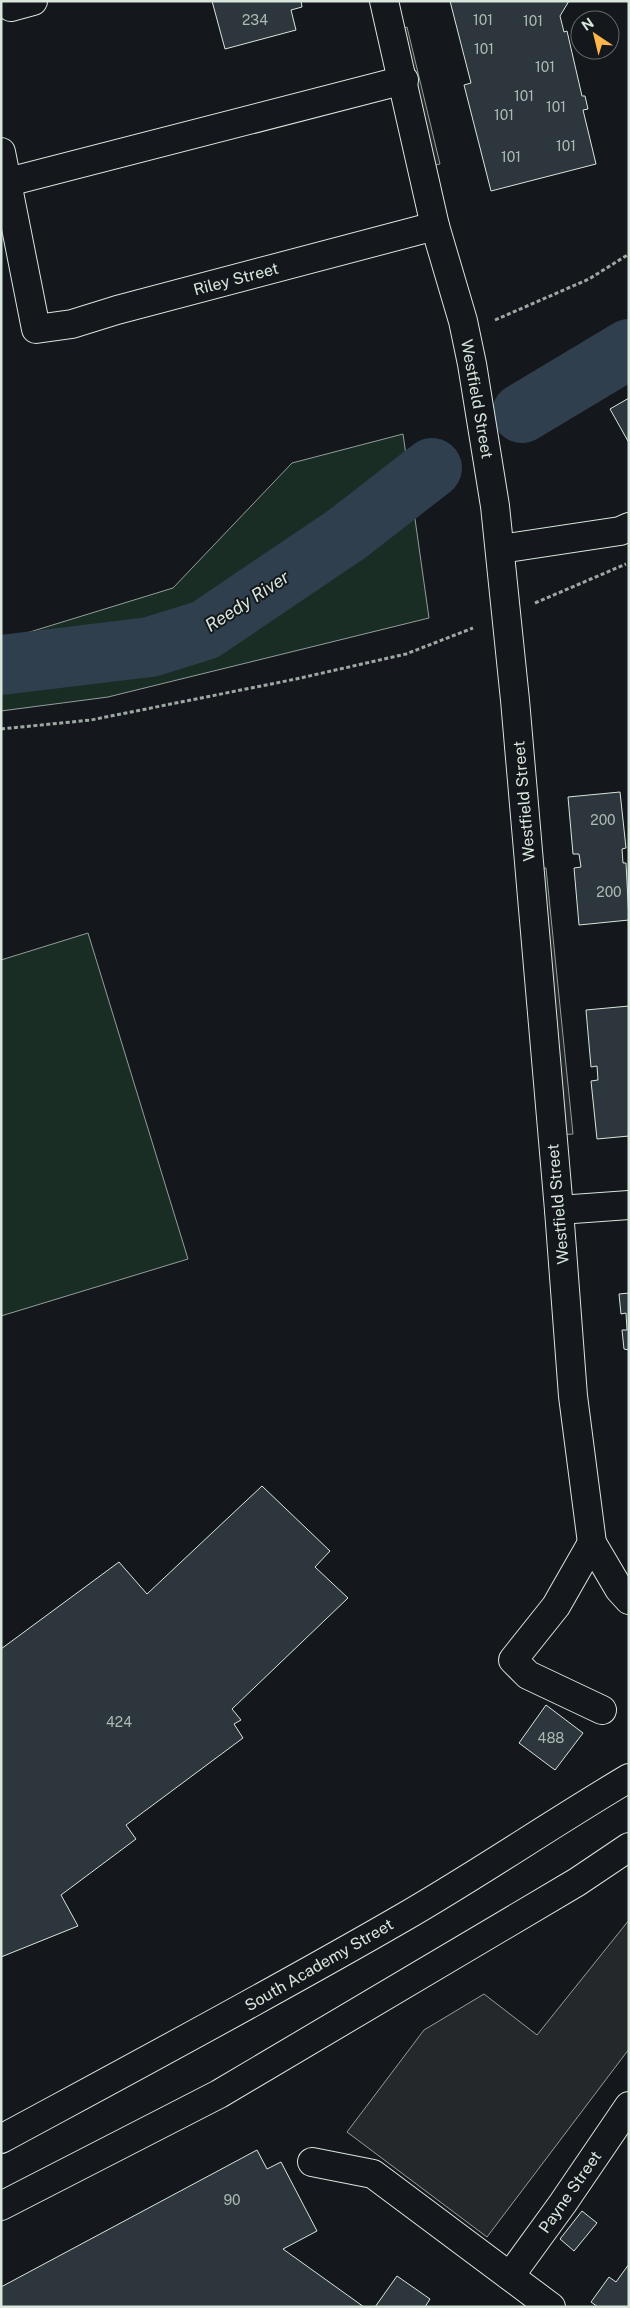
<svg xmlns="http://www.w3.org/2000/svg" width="630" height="2308" font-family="'Public Sans',sans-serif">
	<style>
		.green { fill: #1a2d24; stroke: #939e99 }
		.parking { fill: #24282b; stroke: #939e99 }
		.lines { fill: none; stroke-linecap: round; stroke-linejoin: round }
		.river { stroke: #2f3f4d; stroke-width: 60 }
		.building { fill: #2c363c; stroke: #d8e6dc }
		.minor-casing { stroke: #d8e6dc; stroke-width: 30 }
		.highway-casing { stroke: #d8e6dc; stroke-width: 30 }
		.path { stroke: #9da8a2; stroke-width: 3; stroke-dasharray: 4 2.5; stroke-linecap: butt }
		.minor { stroke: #14181c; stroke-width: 28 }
		.highway { stroke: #14181c; stroke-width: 28 }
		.labels { text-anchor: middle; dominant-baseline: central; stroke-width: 4; stroke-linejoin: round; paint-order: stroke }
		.number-label { font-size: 14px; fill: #adbab4 }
		.street-label { font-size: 16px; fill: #d8e6dc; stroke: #14181c }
		.water-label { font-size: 18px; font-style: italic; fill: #d8e6dc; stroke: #14181c }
	</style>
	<rect width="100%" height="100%" fill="#14181c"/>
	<g class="green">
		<polygon points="403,434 429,618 108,697 1,711 1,636 7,639 173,588 292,463"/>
		<polygon points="88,933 188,1259 1,1316 1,960"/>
	</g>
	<g class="parking">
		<polygon points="407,27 440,164 431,166 396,31"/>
		<polygon points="530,868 546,868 573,1134 558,1135"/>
		<polygon points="629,1920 629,2049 487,2237 347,2132 424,2030 484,1994 537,2035"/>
	</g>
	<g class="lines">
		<g class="river">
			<polyline points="522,413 629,349"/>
			<polyline points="1,665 150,647 205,630 347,534 432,468"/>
		</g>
	</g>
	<g class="building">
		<polygon points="212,1 301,1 302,7 291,10 296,30 225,49"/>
		<polygon points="450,1 569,1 560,16 564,32 567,31 582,96 585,96 588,109 583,110 596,164 491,191 464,85 471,83"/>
		<polygon points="629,398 629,443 610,409"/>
		<polygon points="620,792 626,848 622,849 623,863 626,863 629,920 579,925 574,868 581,867 579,854 573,854 568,797"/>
		<polygon points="629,1006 629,1136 597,1139 591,1081 598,1080 597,1066 591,1067 586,1010"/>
		<polygon points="629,1293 629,1350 624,1349 622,1330 627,1330 626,1313 621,1314 619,1294"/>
		<polygon points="262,1486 330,1551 315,1567 348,1598 232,1709 241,1720 234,1724 243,1738 126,1825 136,1839 61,1895 78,1926 1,1957 1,1649 119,1562 147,1594"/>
		<polygon points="546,1705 583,1733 555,1770 519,1743"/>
		<polygon points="257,2150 267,2169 281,2162 317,2231 283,2249 364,2307 1,2307 1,2287"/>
		<polygon points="582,2211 597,2223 574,2251 560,2239"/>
		<polygon points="629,2264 629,2307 598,2307 591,2302 609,2277 616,2282"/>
		<polygon points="397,2276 430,2299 425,2307 375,2307"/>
	</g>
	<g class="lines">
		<defs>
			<g id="minor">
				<polyline points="384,1 435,226 463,321 472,364 495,506 515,700 559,1210 573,1396 592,1543 619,1589 629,1600"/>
				<polyline points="11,7 33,1"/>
				<polyline points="1,152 36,329 72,324 117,310 435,226"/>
				<polyline points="8,182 404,80"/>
				<polyline points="500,549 620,531 629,527"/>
				<polyline points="559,1210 629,1205"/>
				<polyline points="592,1543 556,1606 513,1660 528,1675 602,1710"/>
				<polyline points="312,2162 373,2174 551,2307"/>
				<polyline points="510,2276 563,2203 629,2106"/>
			</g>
			<g id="highway">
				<path d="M1,2139c135,-73 270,-145 403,-222 76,-44 149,-94 225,-139"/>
				<polyline points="1,2206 219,2094 577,1882 629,1847"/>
			</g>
		</defs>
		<use href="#minor" class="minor-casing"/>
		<use href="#highway" class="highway-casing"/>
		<g class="path">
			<polyline points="495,320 589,279 629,254"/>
			<polyline points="535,603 626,564"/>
			<polyline points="1,729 91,720 296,679 406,654 473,628"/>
		</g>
		<use href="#minor" class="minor"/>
		<use href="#highway" class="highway"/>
	</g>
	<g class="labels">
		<g class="number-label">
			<text x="255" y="20">234</text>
			<text x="483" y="20">101</text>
			<text x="533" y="21">101</text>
			<text x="484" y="49">101</text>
			<text x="545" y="67">101</text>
			<text x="524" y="96">101</text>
			<text x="556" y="107">101</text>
			<text x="504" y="115">101</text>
			<text x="566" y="146">101</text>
			<text x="511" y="157">101</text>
			<text x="603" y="820">200</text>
			<text x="609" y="892">200</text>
			<text x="119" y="1722">424</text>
			<text x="551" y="1738">488</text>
			<text x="232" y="2200">90</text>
		</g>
		<g class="street-label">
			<text transform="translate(236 279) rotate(-15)">Riley Street</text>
			<text transform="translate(477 399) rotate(80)">Westfield Street</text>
			<text transform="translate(524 801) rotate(-95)">Westfield Street</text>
			<text transform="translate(558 1204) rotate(-95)">Westfield Street</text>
			<text transform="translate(319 1965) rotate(-30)">South Academy Street</text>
			<text transform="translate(570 2192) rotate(-55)">Payne Street</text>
		</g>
		<g class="water-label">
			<text transform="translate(247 601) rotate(-33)">Reedy River</text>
		</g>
	</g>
	<rect width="630" height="2308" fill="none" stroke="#d8e6dc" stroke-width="5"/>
	<g transform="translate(595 35) rotate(325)"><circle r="24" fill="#14181c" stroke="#626a69"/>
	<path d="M0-4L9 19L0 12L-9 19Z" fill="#ffb74d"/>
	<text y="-8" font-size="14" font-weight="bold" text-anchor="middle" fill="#d8e6dc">N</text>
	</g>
</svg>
